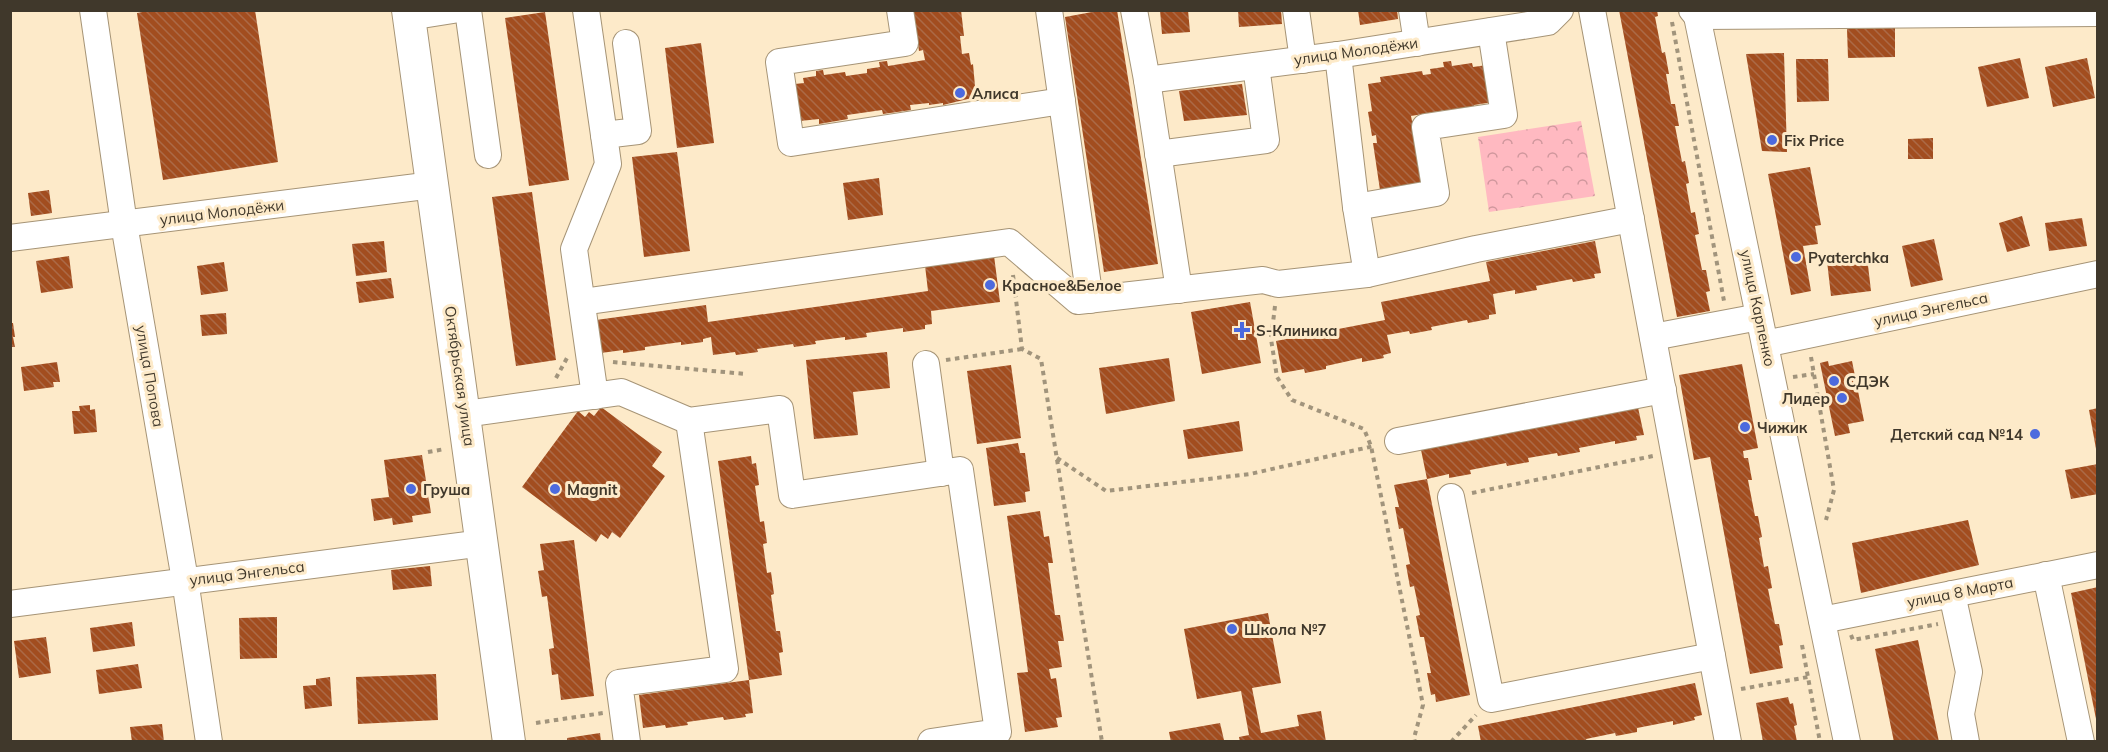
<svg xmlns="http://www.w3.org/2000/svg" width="2108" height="752" font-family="Mulish,sans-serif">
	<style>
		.park { fill: url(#park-crowns) }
		.building { fill: url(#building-back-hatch) }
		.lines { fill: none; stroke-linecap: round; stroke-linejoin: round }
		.minor-casing { stroke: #a69476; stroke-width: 28 }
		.major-casing { stroke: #a69476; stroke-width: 34 }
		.path { stroke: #a1947c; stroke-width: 4; stroke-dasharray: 4.5 4.5; stroke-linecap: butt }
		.minor { stroke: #fff; stroke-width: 26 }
		.major { stroke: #fff; stroke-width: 32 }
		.poi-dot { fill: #4c6ade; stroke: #fdeac9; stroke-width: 2 }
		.labels { text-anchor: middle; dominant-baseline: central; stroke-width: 6; stroke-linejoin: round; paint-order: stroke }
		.street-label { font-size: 15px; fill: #40382b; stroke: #fdeac9 }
		.poi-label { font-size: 15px; font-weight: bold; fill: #40382b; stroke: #fdeac9; text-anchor: start }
	</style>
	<defs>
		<pattern id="park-crowns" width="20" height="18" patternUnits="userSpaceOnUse" patternTransform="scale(1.5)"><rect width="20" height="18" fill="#ffb9c1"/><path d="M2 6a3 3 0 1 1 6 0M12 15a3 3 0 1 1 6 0" fill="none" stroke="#d0979d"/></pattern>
		<pattern id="building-back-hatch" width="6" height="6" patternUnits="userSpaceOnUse" patternTransform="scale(1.5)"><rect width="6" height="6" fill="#a24d1f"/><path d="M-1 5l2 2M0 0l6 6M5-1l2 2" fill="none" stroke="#ab6a47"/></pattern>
	</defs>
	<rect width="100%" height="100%" fill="#fdeac9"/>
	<polygon class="park" points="1581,121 1595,196 1489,212 1478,137"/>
	<g class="building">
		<polygon points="153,10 255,10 278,162 163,180 137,13"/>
		<polygon points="913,10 961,10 964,36 960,36 962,54 969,53 971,65 973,64 976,97 943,105 943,103 929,105 929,103 910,105 911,110 883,114 882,110 847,115 848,119 819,124 819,119 800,121 795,84 804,83 803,78 816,76 816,71 823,70 824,75 845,72 846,76 867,73 867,69 880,67 879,62 887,61 888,66 925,60 923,50 919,51"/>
		<polygon points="1103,10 1117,10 1158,264 1104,272 1065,17"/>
		<polygon points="1160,10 1188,10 1190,32 1162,34"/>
		<polygon points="1238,10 1281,10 1282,24 1239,27"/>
		<polygon points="1358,10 1397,10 1398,19 1360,25"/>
		<polygon points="1619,10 1657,10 1658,16 1655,17 1662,53 1665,52 1669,74 1666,74 1671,104 1675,104 1679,126 1675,126 1682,162 1685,161 1689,183 1686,184 1691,213 1695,212 1699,234 1695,235 1702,270 1706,270 1710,291 1706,292 1710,311 1677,317"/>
		<polygon points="545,12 569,180 529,186 505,18"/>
		<polygon points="1895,28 1895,57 1848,58 1847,29"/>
		<polygon points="701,43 714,143 677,148 665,48"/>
		<polygon points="1784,53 1787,152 1762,151 1746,54"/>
		<polygon points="2020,58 2029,98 1987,107 1978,67"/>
		<polygon points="2087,58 2095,98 2053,107 2045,67"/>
		<polygon points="1796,59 1828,59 1829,101 1797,102"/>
		<polygon points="1451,61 1452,66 1472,63 1473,67 1487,65 1493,102 1474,105 1475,110 1447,114 1446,110 1411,116 1412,121 1417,120 1424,193 1380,190 1373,143 1377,143 1376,135 1372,136 1368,112 1372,111 1368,84 1381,82 1380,77 1422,71 1423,75 1431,74 1430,69 1444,67 1443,62"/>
		<polygon points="1242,84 1247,115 1184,121 1179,91"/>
		<polygon points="1933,138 1933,159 1908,159 1908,139"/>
		<polygon points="677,152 690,251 644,257 632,157"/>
		<polygon points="1810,167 1821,225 1815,226 1818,244 1803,246 1811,291 1791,295 1768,174"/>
		<polygon points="879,178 883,215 848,220 843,183"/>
		<polygon points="49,190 52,213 31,216 28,193"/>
		<polygon points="532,192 556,360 516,366 492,197"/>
		<polygon points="2022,216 2030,246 2007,252 1999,223"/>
		<polygon points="2082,218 2087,246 2049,251 2045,223"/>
		<polygon points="1934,239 1943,280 1911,287 1902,246"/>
		<polygon points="384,241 387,272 356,276 352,244"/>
		<polygon points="1595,241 1601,273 1594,274 1595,278 1573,282 1572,279 1536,286 1537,290 1515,294 1515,290 1493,294 1496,314 1489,315 1489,319 1468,323 1467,320 1431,327 1432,330 1410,334 1409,331 1387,335 1391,353 1383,355 1384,358 1362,362 1362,358 1326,366 1326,369 1305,373 1304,369 1282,373 1276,341 1385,320 1381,302 1490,281 1486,262"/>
		<polygon points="993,248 1000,302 931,311 932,324 925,325 925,329 903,332 903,328 866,333 867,337 845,340 845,337 815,341 816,344 794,347 793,344 757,349 758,352 736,355 735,352 713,355 711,337 703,339 703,342 681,345 681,342 645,347 645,350 623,353 623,350 601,353 596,320 706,305 708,322 928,291 924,257"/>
		<polygon points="69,256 73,288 41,293 36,261"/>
		<polygon points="1867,257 1871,291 1831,296 1827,261"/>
		<polygon points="224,262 228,291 201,295 197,266"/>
		<polygon points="391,278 394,298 359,303 356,282"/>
		<polygon points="1250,302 1261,363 1202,374 1191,312"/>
		<polygon points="226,313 227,334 202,336 200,315"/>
		<polygon points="10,323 13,323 15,337 13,337 15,347 10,347"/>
		<polygon points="887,352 890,388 853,392 858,435 814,439 806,360"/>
		<polygon points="1169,358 1175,401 1106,414 1099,368"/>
		<polygon points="1828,361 1829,366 1852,361 1864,421 1848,424 1850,433 1835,436 1820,363"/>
		<polygon points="57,362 60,382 53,382 54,387 24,391 21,367"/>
		<polygon points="1742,364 1758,448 1743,451 1744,458 1748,458 1752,480 1748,480 1755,516 1758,516 1762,537 1759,538 1764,567 1768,566 1772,588 1768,589 1775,624 1779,624 1783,645 1779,646 1783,668 1750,674 1710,457 1694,460 1679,375"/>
		<polygon points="1011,365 1021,438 977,444 967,371"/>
		<polygon points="1637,403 1644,435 1636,436 1637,440 1615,444 1615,441 1579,448 1580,452 1558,456 1557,453 1528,458 1529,462 1507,466 1506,463 1470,470 1471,474 1449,478 1449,474 1427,479 1470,695 1436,702 1435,694 1431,695 1427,673 1431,673 1424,637 1420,637 1416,616 1420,615 1414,586 1410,587 1406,565 1410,564 1403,528 1399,529 1395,507 1399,507 1394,485 1427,479 1420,445"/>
		<polygon points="90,405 90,410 95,409 97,432 74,434 72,411 80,411 79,406"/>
		<polygon points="601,407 662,452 652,466 665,476 620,538 612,532 608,539 601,534 596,542 522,487 578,411 585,417 589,412 594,416"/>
		<polygon points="2098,408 2098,449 2096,449 2089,410"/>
		<polygon points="1239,421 1243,451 1188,459 1183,430"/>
		<polygon points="1018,443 1020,453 1025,453 1030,491 1025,492 1026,502 994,506 986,448"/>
		<polygon points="422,455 431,513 412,516 413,522 393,525 392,518 374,521 371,499 389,497 384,460"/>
		<polygon points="751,456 752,464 756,463 759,485 755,486 760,522 764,521 767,543 763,544 767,573 771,572 774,594 771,595 776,631 780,631 783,652 779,653 782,675 749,680 718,461"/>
		<polygon points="2098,464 2098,494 2071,499 2065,470"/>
		<polygon points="1040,511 1044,537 1049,536 1053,563 1048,563 1055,615 1060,615 1064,641 1058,641 1062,667 1049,669 1051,679 1056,678 1062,717 1056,718 1058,727 1025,732 1017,673 1028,672 1007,516"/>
		<polygon points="1968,520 1979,565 1861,593 1852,543"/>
		<polygon points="574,540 594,696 561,700 558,674 552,675 549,649 554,648 547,596 542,597 538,571 544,570 540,544"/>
		<polygon points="430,566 432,586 393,590 391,570"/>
		<polygon points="2098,587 2098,719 2096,719 2071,593"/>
		<polygon points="1268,613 1281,683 1252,688 1261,733 1299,726 1297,715 1321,711 1326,742 1240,742 1239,737 1249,735 1241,691 1197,699 1184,629"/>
		<polygon points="277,617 277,658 240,659 239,618"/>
		<polygon points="132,622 135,646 93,652 90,628"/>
		<polygon points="46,637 51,673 19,678 14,641"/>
		<polygon points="1918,640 1939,742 1894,742 1875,649"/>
		<polygon points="138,664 142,688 99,694 96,670"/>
		<polygon points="436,674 438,720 358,724 356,677"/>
		<polygon points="330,677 332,706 305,709 303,686 316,685 316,679"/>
		<polygon points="749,680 753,713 745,714 746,717 724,720 723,717 687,722 688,725 666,728 665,725 643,728 639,695"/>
		<polygon points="1695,683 1702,715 1694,717 1695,720 1673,725 1673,721 1637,728 1637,732 1616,736 1615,733 1586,739 1587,742 1481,742 1478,726"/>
		<polygon points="1788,697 1790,704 1793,703 1797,725 1794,726 1797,742 1763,742 1756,703"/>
		<polygon points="1220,723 1224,740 1220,742 1171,742 1169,732"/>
		<polygon points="162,724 164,742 132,742 130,727"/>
		<polygon points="600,733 601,742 567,742 567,738"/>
	</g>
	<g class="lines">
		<defs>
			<g id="minor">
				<polyline points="93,10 124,224 185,580 209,742"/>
				<polyline points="468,10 488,155"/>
				<polyline points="586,10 604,135"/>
				<polyline points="900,10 905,43 779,62 791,143 1062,101"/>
				<polyline points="1049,10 1090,300"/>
				<polyline points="1134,10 1147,80 1179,290"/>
				<polyline points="1296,10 1303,60"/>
				<polyline points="1412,10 1417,43"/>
				<polyline points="1592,10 1728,742"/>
				<polyline points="1692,10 1697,16 2098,13"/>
				<polyline points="1697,16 1847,742"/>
				<polyline points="409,17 453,10"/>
				<polyline points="1338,55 1356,207 1367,274"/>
				<polyline points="1147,80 1338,55 1548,22 1560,10"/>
				<polyline points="1158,154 1266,140 1256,66"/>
				<polyline points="1356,207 1436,193 1425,127 1504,115 1491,31"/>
				<polyline points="10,238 433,185"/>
				<polyline points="582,302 1009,242 1078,301 1263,280 1278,284 1367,274 1476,249 1631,219"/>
				<polyline points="1653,337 1759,317"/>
				<polyline points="1765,344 2098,274"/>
				<polyline points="926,364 941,473"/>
				<polyline points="595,396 574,249 608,164 604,135 638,131 626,43"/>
				<polyline points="465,414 621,392 689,421 780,409 792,495 960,470 998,732 931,742"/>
				<polyline points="1398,441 1663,390"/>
				<polyline points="1451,497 1491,699 1712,656"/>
				<polyline points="2046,575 2081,742"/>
				<polyline points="1952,594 1969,672 1961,714 1966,742"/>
				<polyline points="10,604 483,543"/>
				<polyline points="1822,620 2098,565"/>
				<polyline points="627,742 619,683 725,669 689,421"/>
			</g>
			<polyline id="major" points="408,10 509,742"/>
		</defs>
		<use href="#minor" class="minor-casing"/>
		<use href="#major" class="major-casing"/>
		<g class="path">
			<polyline points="1672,22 1724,301"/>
			<polyline points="1013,275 1022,349 1041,359 1102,742"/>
			<polyline points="1275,306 1271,339 1277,377 1292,400 1364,429 1371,446 1423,705 1414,738 1415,742"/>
			<polyline points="1811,357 1834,490 1826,520"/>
			<polyline points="946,360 1022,349"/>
			<polyline points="613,362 746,374"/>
			<polyline points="1793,377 1814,374"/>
			<polyline points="556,378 567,358"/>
			<polyline points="428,452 445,449"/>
			<polyline points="1057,458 1106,491 1250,474 1374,446"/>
			<polyline points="1472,493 1653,456"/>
			<polyline points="1851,635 1853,640 1938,624"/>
			<polyline points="1802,645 1820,742"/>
			<polyline points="1741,689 1808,677"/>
			<polyline points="536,723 603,713"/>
			<polyline points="1451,742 1476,715"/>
		</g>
		<use href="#minor" class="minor"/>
		<use href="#major" class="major"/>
	</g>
	<g class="poi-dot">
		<circle cx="960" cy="93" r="6"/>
		<circle cx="1772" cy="140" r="6"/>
		<circle cx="1796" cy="257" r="6"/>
		<circle cx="990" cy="285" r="6"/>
		<path d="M1239 321h6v6h6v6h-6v6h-6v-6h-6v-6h6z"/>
		<circle cx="1834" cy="381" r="6"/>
		<circle cx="1842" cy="398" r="6"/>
		<circle cx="1745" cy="427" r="6"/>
		<circle cx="2035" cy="434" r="6"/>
		<circle cx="411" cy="489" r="6"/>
		<circle cx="555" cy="489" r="6"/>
		<circle cx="1232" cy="629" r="6"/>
	</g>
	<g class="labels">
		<g class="street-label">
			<text transform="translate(1356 51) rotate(-8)">улица Молодёжи</text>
			<text transform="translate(222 212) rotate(-7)">улица Молодёжи</text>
			<text transform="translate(1758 308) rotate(78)">улица Карпенко</text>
			<text transform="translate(1931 309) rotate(-12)">улица Энгельса</text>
			<text transform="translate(150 376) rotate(80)">улица Попова</text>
			<text transform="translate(460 376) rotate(82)">Октябрьская улица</text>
			<text transform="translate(247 573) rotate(-7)">улица Энгельса</text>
			<text transform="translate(1960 592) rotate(-11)">улица 8 Марта</text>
		</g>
		<g class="poi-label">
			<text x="972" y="93">Алиса</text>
			<text x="1784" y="140">Fix Price</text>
			<text x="1808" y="257">Pyaterchka</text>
			<text x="1002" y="285">Красное&amp;Белое</text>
			<text x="1256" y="330">S-Клиника</text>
			<text x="1846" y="381">СДЭК</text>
			<text x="1830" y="398" text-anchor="end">Лидер</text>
			<text x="1757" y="427">Чижик</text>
			<text x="2023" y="434" text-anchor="end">Детский сад №14</text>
			<text x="423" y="489">Груша</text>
			<text x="567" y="489">Magnit</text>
			<text x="1244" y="629">Школа №7</text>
		</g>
	</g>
	<rect width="2108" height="752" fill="none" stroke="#40382b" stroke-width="24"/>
</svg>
